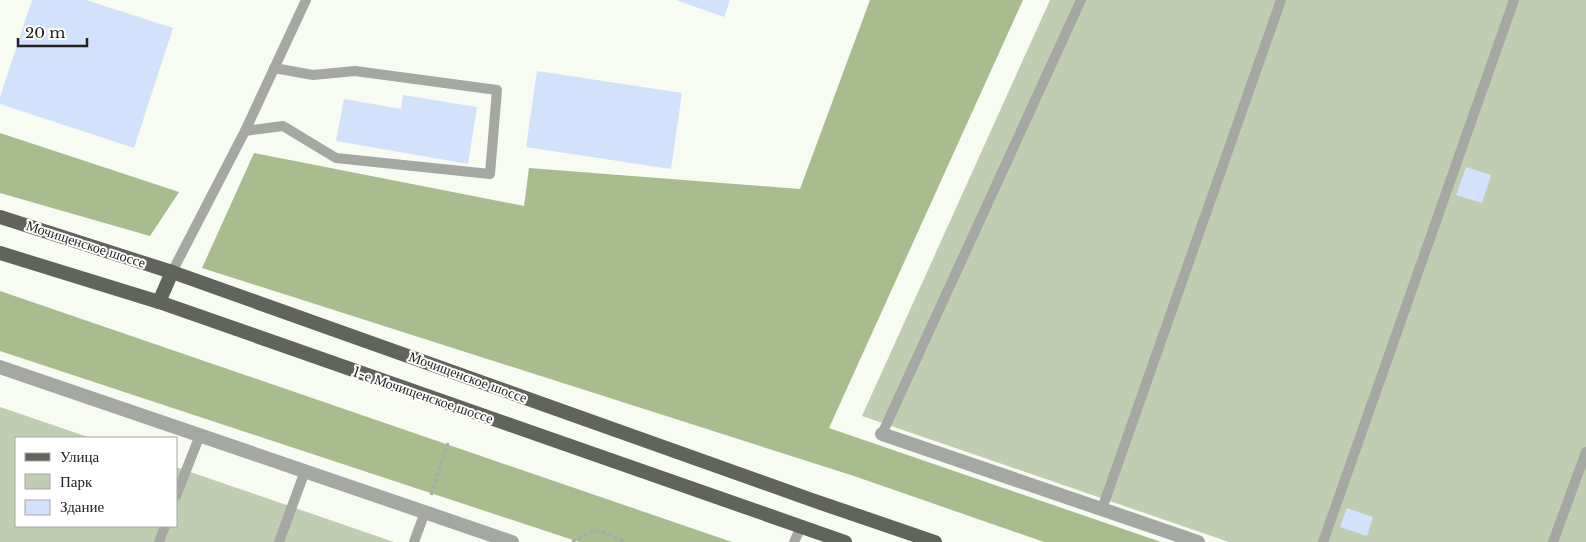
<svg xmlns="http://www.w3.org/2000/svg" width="1586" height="542" font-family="'Libre Baskerville',serif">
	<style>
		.green { fill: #c1cdb0 }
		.forest { fill: #a8bc8d }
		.building { fill: #d2e1fc }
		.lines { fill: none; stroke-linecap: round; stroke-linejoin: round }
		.path { stroke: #a9aca5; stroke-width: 3; stroke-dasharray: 4 2.5; stroke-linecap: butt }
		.service { stroke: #a5a7a3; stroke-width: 10 }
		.minor { stroke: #a5a7a3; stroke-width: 14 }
		.primary { stroke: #61645d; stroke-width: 14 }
		.labels { text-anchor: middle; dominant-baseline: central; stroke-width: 4; stroke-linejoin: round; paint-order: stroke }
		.street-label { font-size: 14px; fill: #222320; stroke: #fff }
	</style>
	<rect width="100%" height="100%" fill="#f7fbf2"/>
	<g class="green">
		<polygon points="1050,0 1586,0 1586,542 1229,542 862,416"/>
		<polygon points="0,407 91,438 16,438 16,526 176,526 176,467 394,542 0,542"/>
	</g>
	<g class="forest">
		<polygon points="870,0 1023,0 829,428 1161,542 1044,542 854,476 202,268 254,153 524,206 529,168 800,189"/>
		<polygon points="0,133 179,192 150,236 0,193"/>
		<polygon points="0,291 732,542 579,542 0,351"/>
	</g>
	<g class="building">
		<polygon points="32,0 86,0 173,28 134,148 0,104 0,97"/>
		<polygon points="676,0 730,0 724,17"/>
		<polygon points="537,71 682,93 671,169 526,147"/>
		<polygon points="403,95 477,107 468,164 336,141 344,99 401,109"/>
		<polygon points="1466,167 1491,175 1482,203 1456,195"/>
		<polygon points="1347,508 1373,517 1367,536 1340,527"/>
	</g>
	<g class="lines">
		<g class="path">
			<polyline points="431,495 448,443"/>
			<polyline points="572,542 596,530 627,542"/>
		</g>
		<g class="service">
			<polyline points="245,131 283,126 336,158 490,174 497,90 355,71 313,75 274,68"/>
			<polyline points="172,272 245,131 306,0"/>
			<polyline points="882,434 1081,0"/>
			<polyline points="176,496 200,435"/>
			<polyline points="1102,509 1281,0"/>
			<polyline points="159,542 165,526"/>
			<polyline points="279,542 305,471"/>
			<polyline points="414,542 425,512"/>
			<polyline points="794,542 801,527"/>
			<polyline points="1323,542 1514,0"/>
			<polyline points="1553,542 1586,452"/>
		</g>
		<g class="minor">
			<polyline points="0,367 512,542"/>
			<polyline points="882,434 1198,542"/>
		</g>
		<g class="primary">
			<polyline points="0,217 172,272 812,500 935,542"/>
			<polyline points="0,253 159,302 845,542"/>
			<polyline points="159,302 172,272"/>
		</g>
	</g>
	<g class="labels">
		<g class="street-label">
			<text transform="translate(86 244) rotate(18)">Мочищенское шоссе</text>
			<text transform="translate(468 377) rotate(20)">Мочищенское шоссе</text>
			<text transform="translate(423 395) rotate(19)">1-е Мочищенское шоссе</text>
		</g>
	</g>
	<rect x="15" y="437" width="162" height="90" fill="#ffffff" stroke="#a7a7a6"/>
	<rect x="25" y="453" width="25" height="8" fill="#61645d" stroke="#a7a7a6"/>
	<text x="60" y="462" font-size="15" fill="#222320">Улица</text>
	<rect x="25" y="474" width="25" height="15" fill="#c1cdb0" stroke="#a7a7a6"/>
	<text x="60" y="487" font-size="15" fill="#222320">Парк</text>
	<rect x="25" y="500" width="25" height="15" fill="#d2e1fc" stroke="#a7a7a6"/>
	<text x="60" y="512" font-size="15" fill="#222320">Здание</text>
	<path d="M18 38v8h69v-8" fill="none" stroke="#222320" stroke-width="2.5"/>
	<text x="25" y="38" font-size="15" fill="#222320" stroke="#ffffff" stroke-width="4" paint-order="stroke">20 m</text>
</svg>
